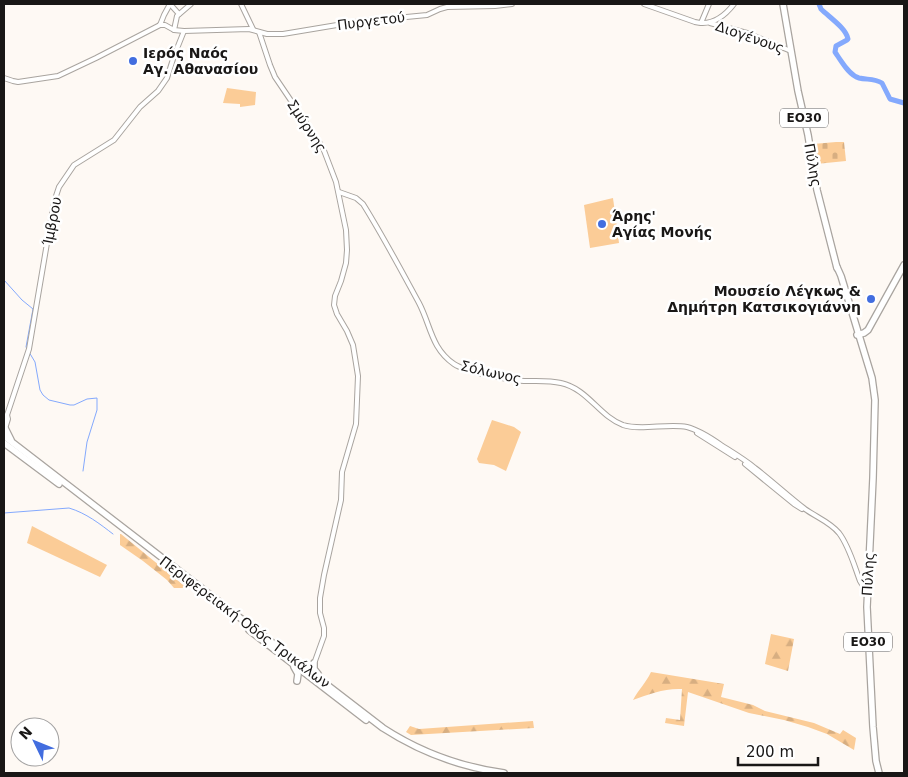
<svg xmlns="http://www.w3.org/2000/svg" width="908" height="777" font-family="'DejaVu Sans',sans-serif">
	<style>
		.grass { fill: #fbcc97 }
		.forest { fill: url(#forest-firs) }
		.cemetery { fill: url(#cemetery-stones) }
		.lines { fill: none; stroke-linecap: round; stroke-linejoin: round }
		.stream { stroke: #84a9fd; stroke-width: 1 }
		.river { stroke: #84a9fd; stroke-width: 5 }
		.minor-casing { stroke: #a9a49f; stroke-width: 6 }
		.major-casing { stroke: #a9a49f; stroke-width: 8 }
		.minor { stroke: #fff; stroke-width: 4 }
		.major { stroke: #fff; stroke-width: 5.5 }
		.poi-dot { fill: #426ddf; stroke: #fff; stroke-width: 2 }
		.labels { text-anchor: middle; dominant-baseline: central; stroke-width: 5; stroke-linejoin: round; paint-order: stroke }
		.shield { fill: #fff; stroke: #5e5d5c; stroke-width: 1 }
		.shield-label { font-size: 12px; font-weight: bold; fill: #191716 }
		.street-label { font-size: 14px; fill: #191716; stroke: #fff }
		.poi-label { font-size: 14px; font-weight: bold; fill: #191716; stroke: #fff; text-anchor: start }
	</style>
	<defs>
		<pattern id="forest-firs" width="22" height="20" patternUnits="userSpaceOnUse" patternTransform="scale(1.25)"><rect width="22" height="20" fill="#fbcc97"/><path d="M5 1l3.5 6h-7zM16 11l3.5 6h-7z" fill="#d7ae81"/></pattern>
		<pattern id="cemetery-stones" width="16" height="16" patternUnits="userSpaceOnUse" patternTransform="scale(1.25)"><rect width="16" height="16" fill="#fbcc97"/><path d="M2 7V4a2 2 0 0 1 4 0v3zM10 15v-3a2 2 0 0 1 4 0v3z" fill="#d7ae81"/></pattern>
	</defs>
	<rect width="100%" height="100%" fill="#fef9f4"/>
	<g class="grass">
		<polygon points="227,88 256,92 255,105 240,107 240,104 223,103"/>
		<polygon points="613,198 619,243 590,248 584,205"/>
		<polygon points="492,420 514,427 521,432 506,471 494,465 479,463 477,459"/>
		<polygon points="32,526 107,565 100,577 27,543"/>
	</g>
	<g class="forest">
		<polygon points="120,534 121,534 187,588 174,588 167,580 143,561 120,545"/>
		<polygon points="771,634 794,639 788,671 765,664"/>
		<path d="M651,672l73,12 -3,13 32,8 12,6 49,12 26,11 3,-4 13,8 -2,12 -27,-16 -19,-7 -24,-7 -35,-7 -61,-21 -4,34 -19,-3 1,-5 14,2 2,-31c-17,-1 -33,5 -49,11 5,-10 13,-17 18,-28z"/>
		<polygon points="533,721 534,728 411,735 406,732 410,726 419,729"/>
	</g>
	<polygon class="cemetery" points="836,142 844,142 846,161 816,164 813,144"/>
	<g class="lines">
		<g class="stream">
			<polyline points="4,280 22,300 33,309 26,347 35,362 40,390 43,395 49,400 70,405 74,405 87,399 97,398 97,410 87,442 83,471"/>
			<path d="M4,513l65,-5c17,5 31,16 44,26"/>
		</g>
		<path class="river" d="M819,4l2,5c8,8 25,19 27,30l-1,1 -11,6 -1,6 2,3c5,7 12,20 22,23 8,2 15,0 23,5l8,16 14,4"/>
		<defs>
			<g id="minor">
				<polyline points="170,4 179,14"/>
				<polyline points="241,4 253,29"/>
				<path d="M644,4l51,18c16,4 29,-5 39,-18"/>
				<polyline points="701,23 709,4"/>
				<polyline points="710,23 747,33 791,51"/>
				<polyline points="160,25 165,25 174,30 184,31 249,29 267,34 283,34 355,22 427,15 440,9 447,7 495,6 512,4"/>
				<polyline points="160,25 164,15 170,4"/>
				<polyline points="174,30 177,16 191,4"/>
				<polyline points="259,32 270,65 275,77 323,148 336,182 346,230 347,250 346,263 341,281 335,296 334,305 337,314 347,331 353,345 358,376 356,424 342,472 341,500 324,575 320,598 320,613 324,628 324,636 315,661 308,672"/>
				<polyline points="4,78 13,81 18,82 58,76 96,58 160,25"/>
				<path d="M339,192l17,6 7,6c20,32 38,66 56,99 12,23 12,45 35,61 12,8 54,16 70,17 12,0 25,-1 37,2 27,6 38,33 62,42 18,6 45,-2 64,2 12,3 24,11 34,18 11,7 23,14 34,23 17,13 33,28 50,41 11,8 25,13 34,24 10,13 15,32 21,48l3,5 5,2"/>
				<polyline points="4,421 7,415 29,349 54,202 59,187 74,165 114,140 140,107 158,91 167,78 174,56 184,31"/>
				<polyline points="4,432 8,419 7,415"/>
				<polyline points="697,433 735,457"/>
				<polyline points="745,464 794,504 802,509"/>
			</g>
			<g id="major">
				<polyline points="783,4 798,91 808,135 817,190 837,268"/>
				<polyline points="837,267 841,276 872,378 875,400 873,478 867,607 873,727 876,761 879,773"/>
				<polyline points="857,335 864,333 868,330 904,265"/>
				<polyline points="5,428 11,440"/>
				<path d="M4,436l379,292c37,24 78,39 121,45"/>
				<polyline points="4,443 59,484"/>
				<polyline points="249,630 366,720"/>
				<polyline points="314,663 314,669 318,674"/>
				<polyline points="294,667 298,674 297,681"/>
			</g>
		</defs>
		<use href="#minor" class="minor-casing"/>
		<use href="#major" class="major-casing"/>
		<use href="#minor" class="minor"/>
		<use href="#major" class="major"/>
	</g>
	<g class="poi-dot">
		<circle cx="133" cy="61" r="5"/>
		<circle cx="602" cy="224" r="5"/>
		<circle cx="871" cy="299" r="5"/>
	</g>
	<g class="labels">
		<g class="shield">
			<rect x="780" y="108.5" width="48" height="19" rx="4"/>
			<rect x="844" y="632.5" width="48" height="19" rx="4"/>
		</g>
		<g class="shield-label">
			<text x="804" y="118">ΕΟ30</text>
			<text x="868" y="642">ΕΟ30</text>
		</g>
		<g class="street-label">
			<text transform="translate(371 21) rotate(-7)">Πυργετού</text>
			<text transform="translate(750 37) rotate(19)">Διογένους</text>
			<text transform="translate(307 126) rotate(57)">Σμύρνης</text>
			<text transform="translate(813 165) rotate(80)">Πύλης</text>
			<text transform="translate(52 221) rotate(-79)">Ίμβρου</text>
			<text transform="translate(491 372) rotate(13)">Σόλωνος</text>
			<text transform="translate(868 574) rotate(-87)">Πύλης</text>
			<text transform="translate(245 622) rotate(37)">Περιφερειακή Οδός Τρικάλων</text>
		</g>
		<g class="poi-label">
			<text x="143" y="53">Ιερός Ναός<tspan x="143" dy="16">Αγ. Αθανασίου</tspan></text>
			<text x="612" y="216">Άρης'<tspan x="612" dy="16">Αγίας Μονής</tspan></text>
			<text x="861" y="291" text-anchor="end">Μουσείο Λέγκως &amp;<tspan x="861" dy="16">Δημήτρη Κατσικογιάννη</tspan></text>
		</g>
	</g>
	<rect width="908" height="777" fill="none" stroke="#191716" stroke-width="10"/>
	<g transform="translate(35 742) rotate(313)"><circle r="24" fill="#ffffff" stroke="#a3a2a2"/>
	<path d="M0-4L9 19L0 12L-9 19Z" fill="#426ddf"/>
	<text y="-8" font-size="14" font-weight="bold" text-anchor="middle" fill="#191716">N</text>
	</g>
	<path d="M738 757v8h80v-8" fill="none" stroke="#191716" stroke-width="2.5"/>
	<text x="746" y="757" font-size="15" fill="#191716" stroke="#ffffff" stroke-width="4" paint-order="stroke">200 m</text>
</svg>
